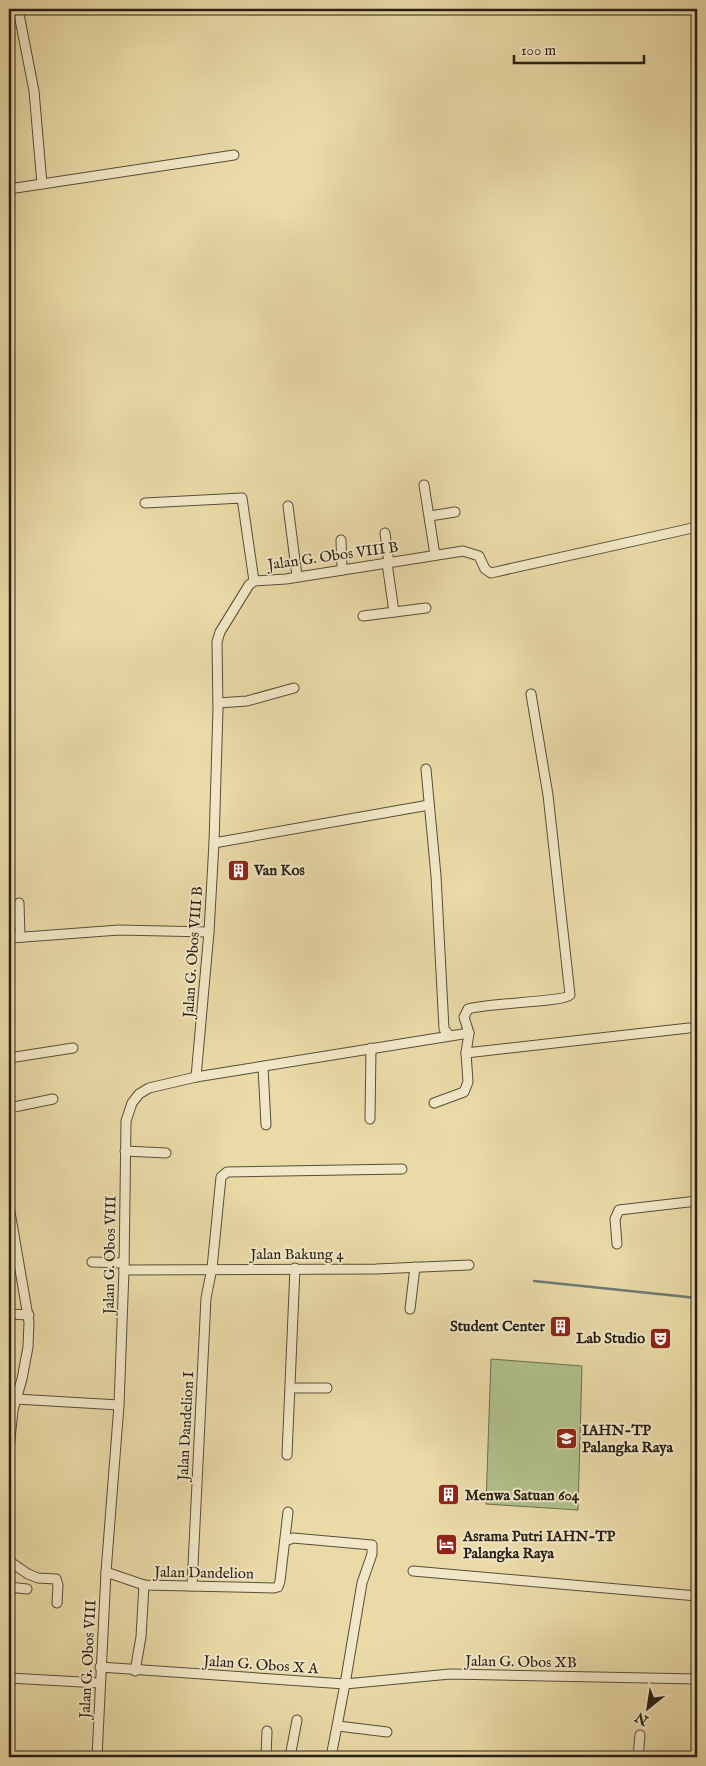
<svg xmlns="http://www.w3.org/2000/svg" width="706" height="1766" font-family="'IM FELL English',serif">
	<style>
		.green { fill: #b0c18c; stroke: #6c7051 }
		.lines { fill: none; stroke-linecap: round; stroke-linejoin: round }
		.stream { stroke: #6c7b72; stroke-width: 2.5 }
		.street-casing { stroke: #584e3a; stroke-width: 11 }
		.street { stroke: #f1e7c6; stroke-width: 9 }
		.labels { text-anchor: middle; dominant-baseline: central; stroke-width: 4; stroke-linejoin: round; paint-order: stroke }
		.street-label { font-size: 15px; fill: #281f16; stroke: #f1e7c6 }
		.poi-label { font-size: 15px; font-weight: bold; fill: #281f16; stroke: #f1e7c6; text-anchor: start }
	</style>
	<rect width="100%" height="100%" fill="#e9daa7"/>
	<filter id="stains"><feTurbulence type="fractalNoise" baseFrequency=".004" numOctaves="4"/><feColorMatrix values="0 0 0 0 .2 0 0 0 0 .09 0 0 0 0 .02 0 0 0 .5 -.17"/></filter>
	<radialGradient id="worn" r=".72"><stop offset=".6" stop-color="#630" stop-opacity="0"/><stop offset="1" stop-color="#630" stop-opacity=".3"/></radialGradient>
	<polygon class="green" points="491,1359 582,1366 578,1510 486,1504"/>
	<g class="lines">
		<polyline class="stream" points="534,1281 697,1298"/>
		<defs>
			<g id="street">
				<polyline points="18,9 34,91 42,184"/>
				<polyline points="9,189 234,155"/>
				<polyline points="424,485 435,555"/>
				<polyline points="145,503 242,498 254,581"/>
				<polyline points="288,506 297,576"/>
				<polyline points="430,516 455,512"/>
				<polyline points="385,533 389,563"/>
				<polyline points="341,540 342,570"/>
				<polyline points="387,563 394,612"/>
				<polyline points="363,616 426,608"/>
				<polyline points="218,703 247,701 294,688"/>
				<polyline points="426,769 436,876 444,1029 449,1035"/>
				<polyline points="214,843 429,805"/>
				<polyline points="19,903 20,937"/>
				<polyline points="11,938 119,930 209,932"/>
				<polyline points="466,1053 689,1028"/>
				<polyline points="9,1058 73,1048"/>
				<polyline points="263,1067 266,1125"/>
				<polyline points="196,1077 209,932 214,843 218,709 217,642 220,632 249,585 254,581 286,579 463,551 479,556 485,569 491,573 697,527"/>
				<path d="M434,1103l30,-11 4,-10 -2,-29 3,-20 -5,-16 4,-8c18,-6 96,-7 102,-14l-22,-200 -17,-101"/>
				<polyline points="9,1108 53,1099"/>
				<polyline points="370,1119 371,1048"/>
				<polyline points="125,1151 166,1153"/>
				<polyline points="9,1206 29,1322 28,1347 22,1379 13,1410 9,1449"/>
				<polyline points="617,1244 615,1219 619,1210 697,1201"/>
				<polyline points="92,1262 124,1263"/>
				<polyline points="124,1270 376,1269 469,1265"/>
				<polyline points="410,1309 415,1267"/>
				<polyline points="9,1314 29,1315"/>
				<polyline points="291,1388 327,1388"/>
				<polyline points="16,1399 119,1405"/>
				<polyline points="287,1455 295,1268"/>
				<polyline points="285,1541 293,1538 372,1545 372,1554 362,1583 345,1684 450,1674 697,1679"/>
				<polyline points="9,1561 28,1574 38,1578 56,1579 58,1585 57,1603"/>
				<polyline points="413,1571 697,1596"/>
				<polyline points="106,1572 144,1585 274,1588 278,1587 280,1581 288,1512"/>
				<polyline points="192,1586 206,1298 212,1268 221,1177 227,1172 402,1169"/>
				<polyline points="9,1587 27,1589"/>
				<polyline points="100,1667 345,1684 331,1757"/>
				<polyline points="135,1671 141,1637 144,1585"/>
				<polyline points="9,1678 99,1683"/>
				<polyline points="338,1726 387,1732"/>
				<polyline points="97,1757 106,1572 119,1405 124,1270 126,1121 132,1103 139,1094 149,1088 196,1077 469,1033"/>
				<polyline points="266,1757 267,1731"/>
				<polyline points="290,1757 297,1720"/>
				<polyline points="638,1757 640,1735"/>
			</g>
		</defs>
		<use href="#street" class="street-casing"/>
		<use href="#street" class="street"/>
	</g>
	<defs>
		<symbol id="building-square" viewBox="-11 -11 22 22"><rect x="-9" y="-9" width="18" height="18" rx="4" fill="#8f2418" stroke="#f1e7c6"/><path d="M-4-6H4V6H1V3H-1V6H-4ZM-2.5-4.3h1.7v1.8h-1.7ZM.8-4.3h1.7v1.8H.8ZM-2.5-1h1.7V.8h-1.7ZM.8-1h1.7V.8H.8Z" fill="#fff"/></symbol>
		<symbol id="theatre-square" viewBox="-11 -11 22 22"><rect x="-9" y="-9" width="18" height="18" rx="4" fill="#8f2418" stroke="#f1e7c6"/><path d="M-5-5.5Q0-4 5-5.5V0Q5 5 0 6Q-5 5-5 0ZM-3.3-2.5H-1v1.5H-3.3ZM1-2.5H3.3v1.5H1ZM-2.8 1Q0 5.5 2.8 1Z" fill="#fff"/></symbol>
		<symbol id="university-square" viewBox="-11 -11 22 22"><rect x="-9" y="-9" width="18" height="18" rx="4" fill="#8f2418" stroke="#f1e7c6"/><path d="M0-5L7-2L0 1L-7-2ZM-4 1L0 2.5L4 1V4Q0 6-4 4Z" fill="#fff"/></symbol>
		<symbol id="hotel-square" viewBox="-11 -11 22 22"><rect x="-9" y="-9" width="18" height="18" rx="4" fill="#8f2418" stroke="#f1e7c6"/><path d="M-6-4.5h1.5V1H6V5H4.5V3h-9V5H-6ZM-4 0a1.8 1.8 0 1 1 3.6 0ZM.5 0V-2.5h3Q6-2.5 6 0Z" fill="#fff"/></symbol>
	</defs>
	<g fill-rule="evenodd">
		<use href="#building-square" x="226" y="858" width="25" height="25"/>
		<use href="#building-square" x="548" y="1314" width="25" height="25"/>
		<use href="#theatre-square" x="648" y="1326" width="25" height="25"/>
		<use href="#university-square" x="554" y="1426" width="25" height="25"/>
		<use href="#building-square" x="436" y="1482" width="25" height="25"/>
		<use href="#hotel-square" x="434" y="1532" width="25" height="25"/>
	</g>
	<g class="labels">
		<g class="street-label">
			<text transform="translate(333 556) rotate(-8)">Jalan G. Obos VIII B</text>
			<text transform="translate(193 952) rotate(-86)">Jalan G. Obos VIII B</text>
			<text x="297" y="1254">Jalan Bakung 4</text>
			<text transform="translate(110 1255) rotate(-89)">Jalan G. Obos VIII</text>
			<text transform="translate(186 1426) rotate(-87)">Jalan Dandelion I</text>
			<text transform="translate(204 1573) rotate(1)">Jalan Dandelion</text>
			<text transform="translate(88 1659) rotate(-87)">Jalan G. Obos VIII</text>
			<text transform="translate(521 1662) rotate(1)">Jalan G. Obos XB</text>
			<text transform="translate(261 1665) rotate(4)">Jalan G. Obos X A</text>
		</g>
		<g class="poi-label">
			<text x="254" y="870">Van Kos</text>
			<text x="545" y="1326" text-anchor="end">Student Center</text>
			<text x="645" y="1338" text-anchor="end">Lab Studio</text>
			<text x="582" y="1430">IAHN-TP<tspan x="582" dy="17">Palangka Raya</tspan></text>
			<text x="465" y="1495">Menwa Satuan 604</text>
			<text x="463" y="1536">Asrama Putri IAHN-TP<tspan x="463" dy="17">Palangka Raya</tspan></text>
		</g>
	</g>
	<rect width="706" height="1766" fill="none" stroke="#e9daa7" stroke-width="30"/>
	<rect x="10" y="10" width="686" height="1746" fill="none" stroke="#281f16" stroke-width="2.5"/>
	<rect x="15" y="15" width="676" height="1736" fill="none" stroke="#281f16"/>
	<g transform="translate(648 1708) rotate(210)" stroke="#f1e7c6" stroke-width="4" paint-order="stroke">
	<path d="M0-4L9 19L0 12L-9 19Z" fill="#281f16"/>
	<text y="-8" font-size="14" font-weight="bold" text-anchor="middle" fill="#281f16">N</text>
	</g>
	<path d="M514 55v8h130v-8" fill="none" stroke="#281f16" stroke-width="2.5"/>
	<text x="521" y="55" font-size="15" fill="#281f16" stroke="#f1e7c6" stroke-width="4" paint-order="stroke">100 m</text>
	<rect width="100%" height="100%" filter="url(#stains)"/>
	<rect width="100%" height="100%" fill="url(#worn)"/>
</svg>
